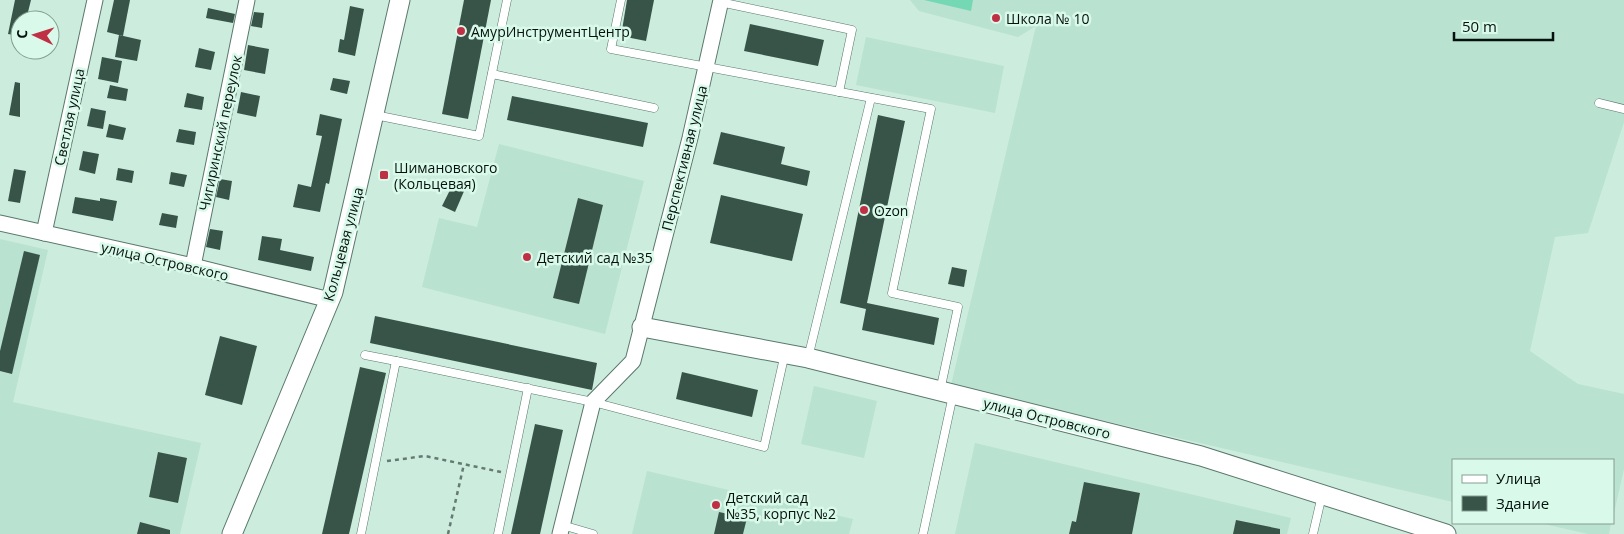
<svg xmlns="http://www.w3.org/2000/svg" width="1624" height="534" font-family="'Open Sans',sans-serif">
	<style>
		.built { fill: #b9e2d0 }
		.green { fill: #75d8b4 }
		.building { fill: #385449 }
		.lines { fill: none; stroke-linecap: round; stroke-linejoin: round }
		.service-casing { stroke: #5a786c; stroke-width: 9 }
		.minor-casing { stroke: #5a786c; stroke-width: 17 }
		.tertiary-casing { stroke: #5a786c; stroke-width: 21 }
		.path { stroke: #657a72; stroke-width: 2.5; stroke-dasharray: 4 4; stroke-linecap: butt }
		.service { stroke: #fff; stroke-width: 8 }
		.minor { stroke: #fff; stroke-width: 15 }
		.tertiary { stroke: #fff; stroke-width: 19 }
		.poi-dot { fill: #c03045; stroke: #d9faeb; stroke-width: 2 }
		.labels { text-anchor: middle; dominant-baseline: central; stroke-width: 5; stroke-linejoin: round; paint-order: stroke }
		.poi-label { font-size: 14px; fill: #06110d; stroke: #d9faeb; text-anchor: start }
		.street-label { font-size: 14px; fill: #06110d; stroke: #d9faeb }
	</style>
	<rect width="100%" height="100%" fill="#ccecde"/>
	<g class="built">
		<polygon points="910,0 1624,0 1624,122 1588,233 1555,237 1530,351 1578,384 1624,394 1624,469 1613,517 1613,460 1453,460 1453,502 951,385 1036,26 1018,37 919,11"/>
		<polygon points="866,37 1004,66 995,113 856,85"/>
		<polygon points="499,144 644,181 605,334 422,287 439,218 477,227"/>
		<polygon points="0,239 48,250 13,402 201,443 180,534 0,534"/>
		<polygon points="814,386 877,401 864,458 801,444"/>
		<polygon points="975,443 1291,518 1287,534 955,534"/>
		<polygon points="647,471 853,519 849,534 632,534"/>
		<polygon points="1540,523 1611,523 1609,534 1588,534"/>
	</g>
	<polygon class="green" points="924,0 973,0 971,11"/>
	<g class="building">
		<polygon points="15,0 31,0 26,20 20,20 20,36 8,34"/>
		<polygon points="114,0 130,0 123,36 107,32"/>
		<polygon points="464,0 491,0 468,119 442,114"/>
		<polygon points="627,0 654,0 646,41 621,36"/>
		<polygon points="350,6 364,9 355,56 338,52 340,39 344,40"/>
		<polygon points="208,8 235,14 233,23 206,18"/>
		<polygon points="254,12 264,13 262,28 251,26"/>
		<polygon points="750,24 824,40 818,66 744,51"/>
		<polygon points="119,35 141,40 137,61 115,57"/>
		<polygon points="248,45 269,49 265,74 244,70"/>
		<polygon points="199,48 215,52 211,70 195,67"/>
		<polygon points="102,57 122,61 118,83 98,79"/>
		<polygon points="333,78 350,81 347,94 330,90"/>
		<polygon points="15,82 20,83 20,117 9,115"/>
		<polygon points="110,85 128,89 126,101 107,98"/>
		<polygon points="241,92 260,96 256,117 237,113"/>
		<polygon points="187,93 204,97 202,110 184,107"/>
		<polygon points="512,96 648,123 643,147 507,120"/>
		<polygon points="91,108 106,111 103,129 87,126"/>
		<polygon points="320,114 342,119 329,184 326,183 320,212 293,207 298,184 311,187 322,136 316,135"/>
		<polygon points="878,115 905,121 867,303 939,318 934,345 862,330 866,309 840,303"/>
		<polygon points="109,124 126,128 123,140 106,137"/>
		<polygon points="179,129 196,132 194,145 176,142"/>
		<polygon points="721,132 785,147 781,164 810,171 807,186 713,164"/>
		<polygon points="83,151 99,154 95,174 79,170"/>
		<polygon points="118,168 134,171 132,183 116,180"/>
		<polygon points="14,169 26,171 20,203 8,201"/>
		<polygon points="171,172 187,175 184,187 169,184"/>
		<polygon points="220,179 232,181 229,200 216,197"/>
		<polygon points="453,184 465,189 455,212 442,206"/>
		<polygon points="721,195 803,214 792,261 710,243"/>
		<polygon points="75,197 100,201 100,198 117,201 113,221 72,213"/>
		<polygon points="578,198 603,205 579,304 553,298"/>
		<polygon points="162,213 178,216 176,228 159,225"/>
		<polygon points="210,229 223,231 220,250 206,247"/>
		<polygon points="262,236 282,239 280,250 314,257 311,271 258,260"/>
		<polygon points="24,251 40,255 12,374 0,371 0,351"/>
		<polygon points="952,267 967,270 964,287 948,284"/>
		<polygon points="375,316 597,363 592,390 370,343"/>
		<polygon points="220,336 257,346 242,405 205,395"/>
		<polygon points="360,367 386,373 349,534 322,534"/>
		<polygon points="682,372 758,390 752,417 676,399"/>
		<polygon points="535,424 563,430 540,534 511,534"/>
		<polygon points="158,452 187,458 178,503 149,497"/>
		<polygon points="1084,482 1140,493 1132,534 1069,534 1072,521 1076,522"/>
		<polygon points="719,512 747,518 743,534 714,534"/>
		<polygon points="1236,520 1280,529 1280,534 1233,534"/>
		<polygon points="140,522 170,530 170,534 137,534"/>
	</g>
	<g class="lines">
		<defs>
			<g id="service">
				<polyline points="621,0 611,49 931,109 892,293 958,307 940,391"/>
				<polyline points="720,2 852,30 839,92"/>
				<polyline points="492,74 654,108"/>
				<polyline points="1599,103 1624,109"/>
				<polyline points="375,115 479,136 507,0"/>
				<polyline points="365,355 396,361"/>
				<polyline points="808,358 871,98"/>
				<polyline points="562,525 593,534"/>
				<polyline points="361,534 396,361 593,402 764,447 785,353"/>
				<polyline points="498,534 528,388"/>
				<polyline points="923,534 953,395"/>
				<polyline points="1313,534 1322,495"/>
			</g>
			<g id="minor">
				<polyline points="0,223 193,266 330,300"/>
				<polyline points="44,233 95,0"/>
				<polyline points="193,266 247,0"/>
				<polyline points="560,534 593,402 633,361 690,138 721,0"/>
			</g>
			<g id="tertiary">
				<polyline points="642,327 808,358 1201,456 1446,534"/>
				<polyline points="232,534 333,292 400,0"/>
			</g>
		</defs>
		<use href="#service" class="service-casing"/>
		<use href="#minor" class="minor-casing"/>
		<use href="#tertiary" class="tertiary-casing"/>
		<g class="path">
			<polyline points="387,461 425,456 501,472"/>
			<polyline points="448,534 464,464"/>
		</g>
		<use href="#service" class="service"/>
		<use href="#minor" class="minor"/>
		<use href="#tertiary" class="tertiary"/>
	</g>
	<g class="poi-dot">
		<circle cx="996" cy="18" r="5"/>
		<circle cx="461" cy="31" r="5"/>
		<rect x="379" y="170" width="10" height="10" rx="2.5"/>
		<circle cx="864" cy="210" r="5"/>
		<circle cx="527" cy="257" r="5"/>
		<circle cx="716" cy="505" r="5"/>
	</g>
	<g class="labels">
		<g class="poi-label">
			<text x="1006" y="18">Школа № 10</text>
			<text x="471" y="31">АмурИнструментЦентр</text>
			<text x="394" y="167">Шимановского<tspan x="394" dy="16">(Кольцевая)</tspan></text>
			<text x="874" y="210">Ozon</text>
			<text x="537" y="257">Детский сад №35</text>
			<text x="726" y="497">Детский сад<tspan x="726" dy="16">№35, корпус №2</tspan></text>
		</g>
		<g class="street-label">
			<text transform="translate(69 117) rotate(-78)">Светлая улица</text>
			<text transform="translate(220 133) rotate(-78)">Чигиринский переулок</text>
			<text transform="translate(684 158) rotate(-76)">Перспективная улица</text>
			<text transform="translate(343 244) rotate(-75)">Кольцевая улица</text>
			<text transform="translate(165 261) rotate(13)">улица Островского</text>
			<text transform="translate(1047 418) rotate(14)">улица Островского</text>
		</g>
	</g>
	<rect x="1452" y="459" width="162" height="65" fill="#d9faeb" stroke="#859d92"/>
	<rect x="1462" y="475" width="25" height="8" fill="#ffffff" stroke="#859d92"/>
	<text x="1496" y="484" font-size="15" fill="#06110d">Улица</text>
	<rect x="1462" y="496" width="25" height="15" fill="#385449" stroke="#859d92"/>
	<text x="1496" y="509" font-size="15" fill="#06110d">Здание</text>
	<g transform="translate(35 35) rotate(274)"><circle r="24" fill="#d9faeb" stroke="#859d92"/>
	<path d="M0-4L9 19L0 12L-9 19Z" fill="#c03045"/>
	<text y="-8" font-size="14" font-weight="bold" text-anchor="middle" fill="#06110d">С</text>
	</g>
	<path d="M1454 32v8h99v-8" fill="none" stroke="#06110d" stroke-width="2.5"/>
	<text x="1462" y="32" font-size="15" fill="#06110d" stroke="#d9faeb" stroke-width="4" paint-order="stroke">50 m</text>
</svg>
